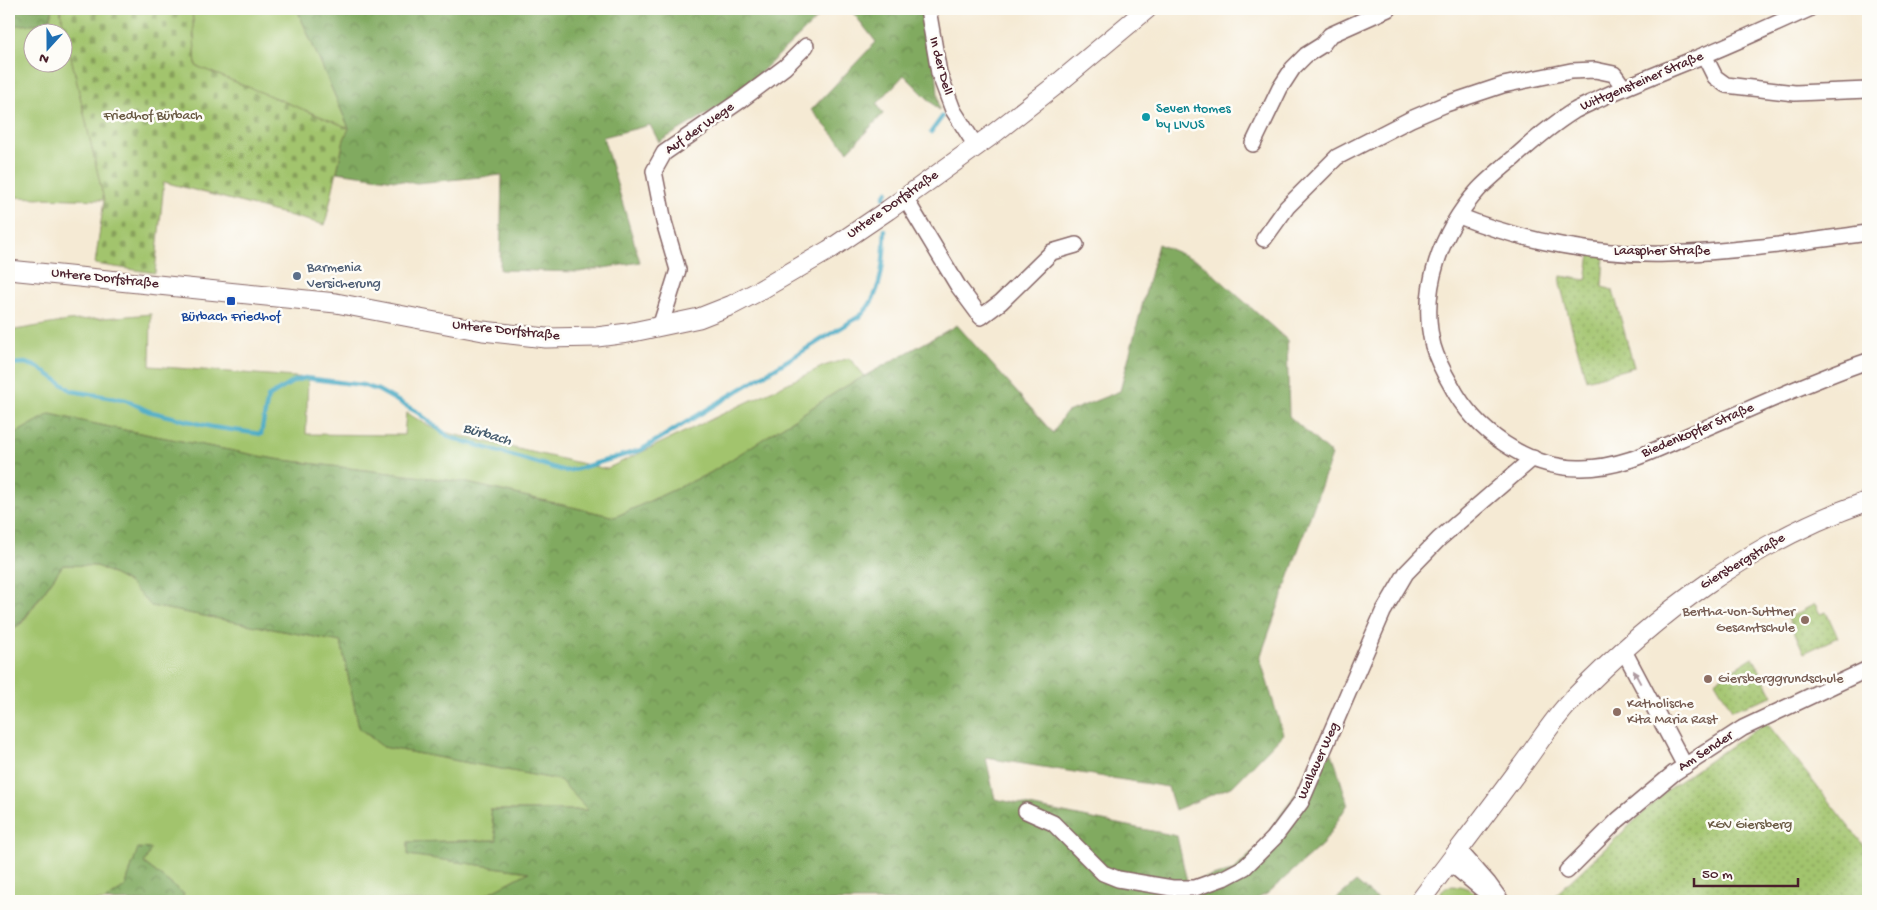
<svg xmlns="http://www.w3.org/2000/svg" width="1877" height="910" font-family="'Gochi Hand',sans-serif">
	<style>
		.grass { fill: #a2c46d; stroke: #76724c; fill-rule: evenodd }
		.forest { fill: url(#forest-crowns); stroke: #666446 }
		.cemetery { fill: url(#cemetery-stones); stroke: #76724c }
		.park { fill: url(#park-dots); stroke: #76724c }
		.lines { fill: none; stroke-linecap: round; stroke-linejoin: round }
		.stream { stroke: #42a7c2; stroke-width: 4.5 }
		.minor-casing { stroke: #866666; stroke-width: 18 }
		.tertiary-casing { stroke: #866666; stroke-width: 21 }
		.minor { stroke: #fff; stroke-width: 15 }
		.tertiary { stroke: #fff; stroke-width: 19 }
		.oneway { fill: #ae9aa0 }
		.culture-dot { fill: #0f9aa8; stroke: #fdfcf7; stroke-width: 2 }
		.service-dot { fill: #5c6f8a; stroke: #fdfcf7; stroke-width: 2 }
		.transit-dot { fill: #1a4fb4; stroke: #fdfcf7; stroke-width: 2 }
		.education-dot { fill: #8d6e63; stroke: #fdfcf7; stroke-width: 2 }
		.labels { text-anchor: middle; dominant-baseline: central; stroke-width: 5; stroke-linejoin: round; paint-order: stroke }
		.street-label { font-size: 14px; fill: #4a1f2b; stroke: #fdfcf7 }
		.culture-label { font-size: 14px; fill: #0d838f; stroke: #fdfcf7; text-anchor: start }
		.park-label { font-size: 14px; fill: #695942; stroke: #fdfcf7 }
		.service-label { font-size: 14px; fill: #4e5e75; stroke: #fdfcf7; text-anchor: start }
		.transit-label { font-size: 14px; fill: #164399; stroke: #fdfcf7 }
		.education-label { font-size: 14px; fill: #785e54; stroke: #fdfcf7; text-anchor: start }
		.water-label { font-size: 15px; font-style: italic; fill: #465c6f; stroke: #fdfcf7 }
	</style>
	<defs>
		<pattern id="forest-crowns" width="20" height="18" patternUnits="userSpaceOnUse" patternTransform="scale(1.25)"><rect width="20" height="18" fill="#81aa60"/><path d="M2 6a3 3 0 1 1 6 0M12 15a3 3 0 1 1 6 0" fill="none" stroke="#6c8a4f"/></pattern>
		<pattern id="cemetery-stones" width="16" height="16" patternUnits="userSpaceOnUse" patternTransform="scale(1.25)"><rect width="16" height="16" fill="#a2c46d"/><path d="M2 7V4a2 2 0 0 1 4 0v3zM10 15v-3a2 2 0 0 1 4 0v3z" fill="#869f5a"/></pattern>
		<pattern id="park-dots" width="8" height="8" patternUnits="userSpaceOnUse" patternTransform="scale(1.25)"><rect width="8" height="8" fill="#a2c46d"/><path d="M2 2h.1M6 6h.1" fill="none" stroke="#869f5a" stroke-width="1.8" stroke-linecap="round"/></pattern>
	</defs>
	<rect width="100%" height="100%" fill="#fdfcf7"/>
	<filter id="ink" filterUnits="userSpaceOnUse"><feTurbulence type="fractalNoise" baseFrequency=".02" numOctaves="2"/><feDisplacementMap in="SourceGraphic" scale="10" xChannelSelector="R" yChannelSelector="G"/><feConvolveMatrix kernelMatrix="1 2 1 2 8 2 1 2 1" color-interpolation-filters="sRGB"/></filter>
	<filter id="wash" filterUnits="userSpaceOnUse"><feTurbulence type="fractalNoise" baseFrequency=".0096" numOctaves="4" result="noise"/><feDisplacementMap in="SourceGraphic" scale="20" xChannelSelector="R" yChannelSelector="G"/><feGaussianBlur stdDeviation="1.12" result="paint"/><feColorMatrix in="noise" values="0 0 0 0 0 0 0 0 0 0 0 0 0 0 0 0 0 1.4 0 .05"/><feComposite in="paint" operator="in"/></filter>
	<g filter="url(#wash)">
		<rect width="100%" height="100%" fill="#f5ead4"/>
		<g class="grass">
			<path d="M9,9h51l44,191 -95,-3zM32,32h30v30h-30z"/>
			<polygon points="192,9 297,9 349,128 196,66"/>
			<polygon points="151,314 150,366 308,378 306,434 404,435 406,413 439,431 606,469 824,366 849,358 865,376 841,389 710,473 615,517 463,482 275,459 114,428 50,414 9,437 9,331 68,321"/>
			<polygon points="63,565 97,566 128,582 152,606 341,642 359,728 383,747 560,780 589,810 490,810 497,840 408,842 409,855 529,872 474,901 181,901 184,894 143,862 138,849 125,887 104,901 9,901 9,632 22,623"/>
			<path d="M1452,885c14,1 23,6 33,16h-51l8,-11z"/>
		</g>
		<g class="forest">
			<polygon points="9,9 53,9 48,23 9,26"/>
			<polygon points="297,9 827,9 735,97 659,142 650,125 603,137 640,262 579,272 500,270 502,175 417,183 337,172 344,139 349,128"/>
			<polygon points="850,9 932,9 939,110 904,75 877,104 883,114 848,151 811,110 876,42"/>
			<polygon points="1158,244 1200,262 1287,340 1289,416 1332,455 1260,658 1283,734 1233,786 1175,810 1168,787 986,758 995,799 1177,836 1187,882 1233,871 1259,846 1303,783 1332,753 1348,804 1323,844 1267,894 1252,901 474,901 529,872 408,855 408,842 497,840 490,810 588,810 560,780 383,747 359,728 341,642 151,606 128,582 97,566 63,565 21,623 9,632 9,437 50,414 114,428 275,459 463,482 615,517 710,473 841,389 957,325 1053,433 1065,413 1120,391"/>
			<polygon points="138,848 151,849 144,863 184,894 181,901 104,901 125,887"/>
			<polygon points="1356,882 1379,901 1334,901"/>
		</g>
		<polygon class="cemetery" points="60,9 192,9 196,66 349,128 344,139 325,225 164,182 155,273 95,264 104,200"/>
		<g class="park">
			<polygon points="1590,254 1604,256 1602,287 1613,290 1634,367 1586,380 1560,284 1561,276 1586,280"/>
			<polygon points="1815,604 1820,614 1826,612 1838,637 1804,653 1788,618"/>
			<polygon points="1753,657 1773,696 1732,710 1715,681"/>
			<polygon points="1766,722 1868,851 1868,901 1549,901 1671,787"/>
		</g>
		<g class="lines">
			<g class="stream">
				<polyline points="931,132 942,117"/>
				<polyline points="884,197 887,191"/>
				<path d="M9,364l16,-1 13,4 34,24 54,9 22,11 64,16 49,7 7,-37 26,-16 11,-3 57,7 16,5 39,22 32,25 116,34 12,-2 64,-19 219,-134c23,-21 24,-57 25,-86"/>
			</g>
		</g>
	</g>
	<g filter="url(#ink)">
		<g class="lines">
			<defs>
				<g id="minor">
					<polyline points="928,9 939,73 953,110 976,146"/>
					<path d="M1809,9c-39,17 -78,36 -117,51 -30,12 -60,24 -89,37 -10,5 -20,9 -29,14 -21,13 -41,30 -59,46 -12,10 -25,21 -36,32 -38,42 -60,101 -46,157 4,14 11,27 18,39 24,46 76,83 128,83 42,1 80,-20 117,-36 57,-24 113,-51 172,-71"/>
					<polyline points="1704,55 1715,77 1726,85 1795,93 1868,90"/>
					<polyline points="1253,144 1280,88 1293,68 1306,55 1322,45 1330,35 1388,9"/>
					<polyline points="905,198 958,286 981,317 1001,302 1052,252 1076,245"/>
					<path d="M1459,216c62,25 142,40 208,38 68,-2 135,-12 201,-21"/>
					<polyline points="1264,239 1287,207 1337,157 1411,119 1446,104 1503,85 1571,71 1595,70 1614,74 1624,88"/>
					<polyline points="660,327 678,270 664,222 654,171 664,153 741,100 785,67 806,46"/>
					<polyline points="1624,651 1685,766"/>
					<polyline points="1026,811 1053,823 1103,873 1118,879 1172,888 1195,888 1226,877 1245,867 1274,838 1301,802 1383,612 1406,573 1439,539 1533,458"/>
					<polyline points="1458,849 1488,883 1501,901"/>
					<polyline points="1449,862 1484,891"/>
					<polyline points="1567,871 1618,820 1674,773 1743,728 1868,669"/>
				</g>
				<g id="tertiary">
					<polyline points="9,270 336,303 483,331 546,338 597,337 628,333 699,318 732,305 757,292 829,250 888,210 992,135 1056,85 1147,9"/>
					<path d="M1420,901c33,-44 67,-88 100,-133 17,-22 31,-46 50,-66 86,-89 181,-160 298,-201"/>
				</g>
			</defs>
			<use href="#minor" class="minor-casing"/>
			<use href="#tertiary" class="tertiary-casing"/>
			<use href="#minor" class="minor"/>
			<use href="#tertiary" class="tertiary"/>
		</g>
		<defs><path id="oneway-solid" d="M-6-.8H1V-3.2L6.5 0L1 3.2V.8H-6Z" transform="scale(1.25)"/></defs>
		<use class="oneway" href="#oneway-solid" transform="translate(1637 677) rotate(-118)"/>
	</g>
	<circle class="culture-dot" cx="1146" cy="117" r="5"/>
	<circle class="service-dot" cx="297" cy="276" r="5"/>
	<rect class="transit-dot" x="226" y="296" width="10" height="10" rx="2.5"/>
	<g class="education-dot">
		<circle cx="1805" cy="620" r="5"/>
		<circle cx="1708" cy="679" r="5"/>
		<circle cx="1617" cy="712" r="5"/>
	</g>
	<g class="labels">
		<g class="street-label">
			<text transform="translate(940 66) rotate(75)">In der Dell</text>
			<text transform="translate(1642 82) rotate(-23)">Wittgensteiner Straße</text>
			<text transform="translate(700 129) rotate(-35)">Auf der Wege</text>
			<text transform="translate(893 205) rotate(-35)">Untere Dorfstraße</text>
			<text x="1662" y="251">Laaspher Straße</text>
			<text transform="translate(105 279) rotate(6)">Untere Dorfstraße</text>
			<text transform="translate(506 331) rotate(6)">Untere Dorfstraße</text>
			<text transform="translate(1698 431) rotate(-23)">Biedenkopfer Straße</text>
			<text transform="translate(1743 562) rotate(-31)">Giersbergstraße</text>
			<text transform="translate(1706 752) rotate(-33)">Am Sender</text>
			<text transform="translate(1319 761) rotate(-66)">Wallauer Weg</text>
		</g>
		<g class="culture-label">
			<text x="1156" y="109">Seven Homes<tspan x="1156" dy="16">by LIVUS</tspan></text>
		</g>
		<g class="park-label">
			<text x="153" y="116">Friedhof Bürbach</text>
			<text x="1750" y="825">KGV Giersberg</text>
		</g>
		<g class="service-label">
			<text x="307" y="268">Barmenia<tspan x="307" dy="16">Versicherung</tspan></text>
		</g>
		<g class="transit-label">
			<text x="231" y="317">Bürbach Friedhof</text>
		</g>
		<g class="education-label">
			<text x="1795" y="612" text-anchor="end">Bertha-von-Suttner<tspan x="1795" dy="16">Gesamtschule</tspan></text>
			<text x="1718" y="679">Giersberggrundschule</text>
			<text x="1627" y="704">Katholische<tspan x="1627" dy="16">Kita Maria Rast</tspan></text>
		</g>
		<g class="water-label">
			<text transform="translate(487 435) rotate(16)">Bürbach</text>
		</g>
	</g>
	<rect width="1877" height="910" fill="none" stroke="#fdfcf7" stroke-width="30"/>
	<g transform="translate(48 48) rotate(201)"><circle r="24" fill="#fdfcf7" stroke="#b5a4a5"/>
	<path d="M0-4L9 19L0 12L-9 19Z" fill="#1f6fb2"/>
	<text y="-8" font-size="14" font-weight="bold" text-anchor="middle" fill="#4a1f2b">N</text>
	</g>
	<path d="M1694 878v8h104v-8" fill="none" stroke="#4a1f2b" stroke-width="2.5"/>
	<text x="1702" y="878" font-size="15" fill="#4a1f2b" stroke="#fdfcf7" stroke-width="4" paint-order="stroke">50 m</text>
</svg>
